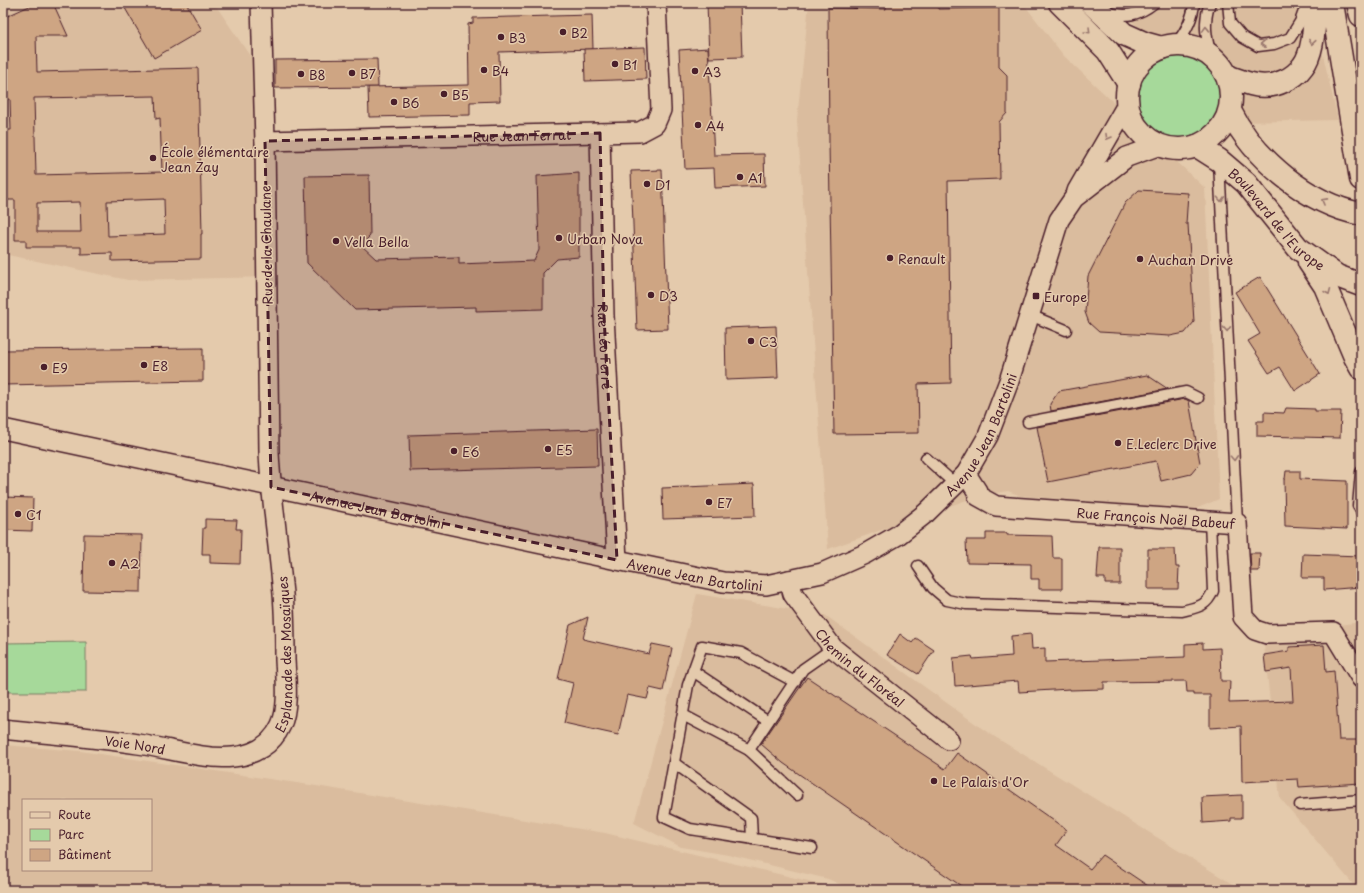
<svg xmlns="http://www.w3.org/2000/svg" width="1364" height="893" font-family="'Playpen Sans',sans-serif">
	<style>
		.built { fill: #dabc9e; fill-rule: evenodd }
		.green { fill: #a6d99a; stroke: #787c62 }
		.building { fill: #cea583; stroke: #4a1f2b; fill-rule: evenodd }
		.lines { fill: none; stroke-linecap: round; stroke-linejoin: round }
		.lane-casing { stroke: #4a1f2b; stroke-width: 13 }
		.street-casing { stroke: #4a1f2b; stroke-width: 22 }
		.secondary-casing { stroke: #4a1f2b; stroke-width: 25 }
		.lane { stroke: #e4caac; stroke-width: 10 }
		.street { stroke: #e4caac; stroke-width: 19 }
		.secondary { stroke: #e4caac; stroke-width: 22 }
		.oneway { stroke: #97746c }
		.marked { fill: #4a1f2b; fill-opacity: 0.2; stroke: #4a1f2b; stroke-width: 3; stroke-dasharray: 8 5; stroke-linejoin: round }
		.poi-dot { fill: #4a1f2b; stroke: #e4caac; stroke-width: 1.5 }
		.labels { text-anchor: middle; dominant-baseline: central; stroke-width: 3; stroke-linejoin: round; paint-order: stroke }
		.poi-label { font-size: 13px; fill: #4a1f2b; stroke: #e4caac; text-anchor: start }
		.street-label { font-size: 13px; fill: #4a1f2b; stroke: #e4caac }
	</style>
	<rect width="100%" height="100%" fill="#e4caac"/>
	<filter id="ink" filterUnits="userSpaceOnUse"><feTurbulence type="fractalNoise" baseFrequency=".025" numOctaves="2"/><feDisplacementMap in="SourceGraphic" scale="8" xChannelSelector="R" yChannelSelector="G"/><feConvolveMatrix kernelMatrix="1 2 1 2 8 2 1 2 1" color-interpolation-filters="sRGB"/></filter>
	<g filter="url(#ink)">
		<g class="built">
			<polygon points="3,3 214,3 263,75 267,277 128,280 3,254"/>
			<polygon points="809,3 1023,3 1064,56 1205,188 1219,499 1193,510 1021,496 1008,491 978,496 828,549 797,120"/>
			<polygon points="1112,3 1311,3 1338,120 1242,122"/>
			<polygon points="697,594 825,615 987,732 1242,890 853,890 828,879 728,855 681,847 634,823"/>
			<polygon points="1361,622 1361,890 1358,890 1280,798 1263,635"/>
			<path d="M3,745l77,6 230,34 295,48 216,51 12,6h-830zM23,800h128v70h-128z"/>
		</g>
		<g class="green">
			<circle cx="1180" cy="97" r="52"/>
			<polygon points="86,642 86,692 3,692 3,643"/>
		</g>
		<g class="building">
			<path d="M36,3h17l15,33h-32l1,36 161,-4 4,166h-1v25l-89,2v-8l-31,1v-7h-55v-7h-11v-40h-8l-2,-70h6l-1,-31h-5l-2,-81zM155,96l1,23 4,-1 2,54 -126,3 -2,-77zM164,199l1,35 -57,2 -1,-35zM80,202l1,30h-44v-29z"/>
			<polygon points="122,3 186,3 202,30 154,58"/>
			<polygon points="707,3 740,3 742,57 709,58"/>
			<polygon points="886,3 938,3 938,9 999,8 999,67 1007,75 1007,113 999,122 1000,179 948,181 951,383 918,384 919,433 834,434 829,143 828,8 886,9"/>
			<polygon points="592,15 593,49 499,52 500,101 470,102 470,115 369,117 368,87 469,85 468,24 473,23 473,18"/>
			<polygon points="645,47 646,79 585,81 584,49"/>
			<polygon points="708,48 714,155 764,154 765,186 715,188 714,168 685,169 679,50"/>
			<polygon points="377,59 378,87 275,88 275,60"/>
			<polygon points="662,170 668,329 637,330 631,171"/>
			<polygon points="579,173 579,257 557,259 543,273 543,309 476,311 476,307 355,310 307,263 305,176 369,175 370,236 361,245 376,259 459,257 459,264 534,261 539,250 537,176"/>
			<polygon points="1139,190 1188,193 1186,224 1188,224 1194,322 1185,333 1170,336 1099,332 1089,323 1085,312 1088,276 1125,203"/>
			<polygon points="1260,277 1320,374 1295,391 1280,367 1269,373 1248,341 1260,334 1235,292"/>
			<polygon points="776,326 778,378 726,380 725,328"/>
			<polygon points="203,348 203,381 3,385 3,350"/>
			<polygon points="1147,375 1168,389 1051,411 1050,404 1059,391"/>
			<polygon points="1185,399 1189,401 1200,463 1191,474 1161,481 1156,461 1048,482 1037,427"/>
			<polygon points="1286,408 1315,409 1315,411 1341,411 1340,438 1257,436 1257,421 1264,421 1264,412 1284,413"/>
			<polygon points="597,429 598,466 410,471 409,435"/>
			<polygon points="1286,471 1300,471 1300,479 1347,481 1347,529 1285,526 1284,479 1285,479"/>
			<polygon points="754,484 755,516 663,519 662,488"/>
			<polygon points="3,497 33,498 32,531 3,530"/>
			<polygon points="205,519 237,520 236,529 241,529 240,564 210,563 210,554 202,554 203,528 205,528"/>
			<polygon points="986,533 1007,533 1007,535 1052,536 1053,558 1062,558 1062,589 1039,589 1039,579 1031,579 1031,564 967,563 966,540 986,540"/>
			<polygon points="84,534 142,535 141,592 83,591"/>
			<polygon points="1099,547 1120,547 1120,584 1105,584 1105,578 1097,578"/>
			<polygon points="1148,549 1175,549 1176,567 1179,567 1178,589 1148,589"/>
			<polygon points="1250,553 1260,553 1259,571 1251,571"/>
			<polygon points="1303,554 1361,556 1361,587 1324,590 1324,578 1302,578"/>
			<polygon points="588,617 583,639 649,654 652,644 672,648 663,691 650,688 647,699 627,695 618,735 564,723 573,683 558,679 570,625"/>
			<polygon points="900,634 912,643 916,638 934,650 918,674 887,655"/>
			<polygon points="1031,634 1032,649 1045,648 1045,662 1185,657 1185,644 1203,643 1203,649 1220,648 1221,681 1230,681 1229,703 1293,701 1291,668 1266,672 1264,655 1289,651 1289,647 1324,645 1326,672 1334,671 1339,740 1361,740 1361,783 1299,787 1298,779 1242,782 1241,726 1210,728 1210,695 1193,695 1193,692 1187,692 1186,681 1104,682 1104,689 1070,690 1070,689 1019,692 1018,681 955,686 953,658 972,656 973,659 1012,656 1011,636"/>
			<polygon points="807,677 945,769 957,753 1067,830 1056,845 1090,869 1102,855 1154,890 967,890 783,763 761,744"/>
			<polygon points="1242,795 1242,818 1231,818 1231,821 1203,823 1202,797"/>
		</g>
		<g class="lines">
			<defs>
				<g id="lane">
					<path d="M1210,3c-7,19 -4,34 1,53"/>
					<polyline points="1228,3 1230,23 1242,37 1258,46 1274,44 1290,38 1300,22 1307,3"/>
					<path d="M1106,12c20,6 33,3 48,-9"/>
					<path d="M1175,45c10,-12 18,-26 19,-42"/>
					<polyline points="1219,162 1237,523"/>
					<polyline points="1030,315 1066,330"/>
					<polyline points="1028,422 1186,392 1198,398"/>
					<polyline points="926,458 955,484"/>
					<polyline points="1361,472 1358,506 1361,511"/>
					<path d="M918,566l15,22 14,12 19,4 216,7c16,-4 24,-4 31,-20l-3,-70"/>
					<polyline points="693,671 768,721"/>
					<polyline points="795,682 741,653 702,646 688,685 664,817 690,829 812,848"/>
					<polyline points="683,715 749,750"/>
					<polyline points="674,763 751,818 752,839"/>
					<polyline points="797,795 749,750 803,669 833,648"/>
					<polyline points="1300,805 1361,800"/>
				</g>
				<g id="street">
					<path id="s1" d="M600,133l4,183 13,244"/>
					<path id="s2" d="M265,141l375,-9 15,-8 6,-14 -5,-107"/>
					<polyline points="1077,191 1128,103"/>
					<path id="s3" d="M3,429l614,131 106,22 43,3 56,-12 43,-19 33,-19 28,-22 40,-39 22,-38 21,-55 50,-161 15,-22 53,-41 33,-12"/>
					<path id="s4" d="M966,474l11,17 1,5 18,10 241,17 6,94 12,13 12,4 66,-2 28,46"/>
					<path id="s5" d="M789,580l4,14 40,54 116,92"/>
					<path id="s6" d="M3,729c45,5 90,8 135,15 30,4 65,16 95,13 21,-2 39,-12 48,-32 8,-17 5,-46 4,-65 0,-25 0,-51 -3,-76 -4,-44 -11,-87 -13,-132l-4,-311 -4,-138"/>
				</g>
				<g id="secondary">
					<polyline points="1060,3 1108,51 1129,84"/>
					<polyline points="1091,3 1124,34 1144,43 1162,48"/>
					<polyline points="1332,3 1361,179"/>
					<polyline points="1358,3 1361,15"/>
					<circle cx="1179" cy="97" r="52"/>
					<path d="M1227,76c8,3 16,6 24,8 11,3 23,2 33,-3 8,-3 14,-8 19,-15 11,-14 12,-45 12,-63"/>
					<path d="M1230,111c24,48 78,93 131,103"/>
					<path id="s7" d="M1197,146l22,14 27,23 52,65 39,28 24,9"/>
					<polyline points="1309,262 1325,286 1355,357 1361,368"/>
				</g>
			</defs>
			<use href="#lane" class="lane-casing"/>
			<use href="#street" class="street-casing"/>
			<use href="#secondary" class="secondary-casing"/>
			<use href="#lane" class="lane"/>
			<use href="#street" class="street"/>
			<use href="#secondary" class="secondary"/>
		</g>
		<defs><path id="oneway-chevron" d="M-2-3.5L2.5 0L-2 3.5" fill="none" stroke-width="1.6" stroke-linecap="round" stroke-linejoin="round"/></defs>
		<g class="oneway">
			<use href="#oneway-chevron" transform="translate(1206 29) rotate(-92)"/>
			<use href="#oneway-chevron" transform="translate(1088 31) rotate(45)"/>
			<use href="#oneway-chevron" transform="translate(1312 42) rotate(99)"/>
			<use href="#oneway-chevron" transform="translate(1263 44) rotate(177)"/>
			<use href="#oneway-chevron" transform="translate(1108 137) rotate(120)"/>
			<use href="#oneway-chevron" transform="translate(1221 199) rotate(87)"/>
			<use href="#oneway-chevron" transform="translate(1324 201) rotate(-151)"/>
			<use href="#oneway-chevron" transform="translate(1328 292) rotate(67)"/>
			<use href="#oneway-chevron" transform="translate(1227 329) rotate(87)"/>
			<use href="#oneway-chevron" transform="translate(1234 458) rotate(87)"/>
		</g>
	</g>
	<path class="marked" d="M600,133l4,183 13,244 -346,-73 -6,-346z"/>
	<g class="poi-dot">
		<circle cx="563" cy="32" r="4"/>
		<circle cx="501" cy="37" r="4"/>
		<circle cx="615" cy="64" r="4"/>
		<circle cx="484" cy="70" r="4"/>
		<circle cx="695" cy="71" r="4"/>
		<circle cx="352" cy="73" r="4"/>
		<circle cx="301" cy="74" r="4"/>
		<circle cx="444" cy="94" r="4"/>
		<circle cx="394" cy="102" r="4"/>
		<circle cx="698" cy="125" r="4"/>
		<circle cx="153" cy="158" r="4"/>
		<circle cx="740" cy="177" r="4"/>
		<circle cx="647" cy="184" r="4"/>
		<circle cx="559" cy="238" r="4"/>
		<circle cx="336" cy="241" r="4"/>
		<circle cx="890" cy="258" r="4"/>
		<circle cx="1140" cy="259" r="4"/>
		<circle cx="651" cy="295" r="4"/>
		<rect x="1032" y="292" width="8" height="8" rx="2"/>
		<circle cx="751" cy="341" r="4"/>
		<circle cx="144" cy="365" r="4"/>
		<circle cx="44" cy="367" r="4"/>
		<circle cx="1118" cy="443" r="4"/>
		<circle cx="548" cy="449" r="4"/>
		<circle cx="454" cy="451" r="4"/>
		<circle cx="709" cy="502" r="4"/>
		<circle cx="18" cy="514" r="4"/>
		<circle cx="112" cy="563" r="4"/>
		<circle cx="934" cy="781" r="4"/>
	</g>
	<g class="labels">
		<g class="poi-label">
			<text x="571" y="32">B2</text>
			<text x="509" y="37">B3</text>
			<text x="623" y="64">B1</text>
			<text x="492" y="70">B4</text>
			<text x="703" y="71">A3</text>
			<text x="360" y="73">B7</text>
			<text x="309" y="74">B8</text>
			<text x="452" y="94">B5</text>
			<text x="402" y="102">B6</text>
			<text x="706" y="125">A4</text>
			<text x="161" y="151">École élémentaire<tspan x="161" dy="15">Jean Zay</tspan></text>
			<text x="748" y="177">A1</text>
			<text x="655" y="184">D1</text>
			<text x="567" y="238">Urban Nova</text>
			<text x="344" y="241">Vella Bella</text>
			<text x="898" y="258">Renault</text>
			<text x="1148" y="259">Auchan Drive</text>
			<text x="659" y="295">D3</text>
			<text x="1044" y="296">Europe</text>
			<text x="759" y="341">C3</text>
			<text x="152" y="365">E8</text>
			<text x="52" y="367">E9</text>
			<text x="1126" y="443">E.Leclerc Drive</text>
			<text x="556" y="449">E5</text>
			<text x="462" y="451">E6</text>
			<text x="717" y="502">E7</text>
			<text x="26" y="514">C1</text>
			<text x="120" y="563">A2</text>
			<text x="942" y="781">Le Palais d'Or</text>
		</g>
		<g class="street-label">
			<text stroke="none"><textPath href="#s2" startOffset="257">Rue Jean Ferrat</textPath></text>
			<text stroke="none"><textPath href="#s7" startOffset="109">Boulevard de l'Europe</textPath></text>
			<text transform="translate(266 245) rotate(-91)">Rue de la Chaulane</text>
			<text stroke="none"><textPath href="#s1" startOffset="214">Rue Léo Ferré</textPath></text>
			<text stroke="none"><textPath href="#s3" startOffset="1055">Avenue Jean Bartolini</textPath></text>
			<text stroke="none"><textPath href="#s3" startOffset="383">Avenue Jean Bartolini</textPath></text>
			<text stroke="none"><textPath href="#s4" startOffset="206">Rue François Noël Babeuf</textPath></text>
			<text stroke="none"><textPath href="#s3" startOffset="707">Avenue Jean Bartolini</textPath></text>
			<text stroke="none"><textPath href="#s6" startOffset="364">Esplanade des Mosaïques</textPath></text>
			<text stroke="none"><textPath href="#s5" startOffset="115">Chemin du Floréal</textPath></text>
			<text stroke="none"><textPath href="#s6" startOffset="133">Voie Nord</textPath></text>
		</g>
	</g>
	<rect width="1364" height="893" fill="none" stroke="#e4caac" stroke-width="16"/>
	<rect x="8" y="8" width="1348" height="877" fill="none" stroke="#4a1f2b" stroke-width="1.5" filter="url(#ink)"/>
	<rect x="22" y="799" width="130" height="72" fill="#e4caac" stroke="#a68678"/>
	<rect x="30" y="812" width="20" height="6" fill="#e4caac" stroke="#a68678"/>
	<text x="58" y="819" font-size="12" fill="#4a1f2b">Route</text>
	<rect x="30" y="829" width="20" height="12" fill="#a6d99a" stroke="#a68678"/>
	<text x="58" y="839" font-size="12" fill="#4a1f2b">Parc</text>
	<rect x="30" y="849" width="20" height="12" fill="#cea583" stroke="#a68678"/>
	<text x="58" y="859" font-size="12" fill="#4a1f2b">Bâtiment</text>
</svg>
